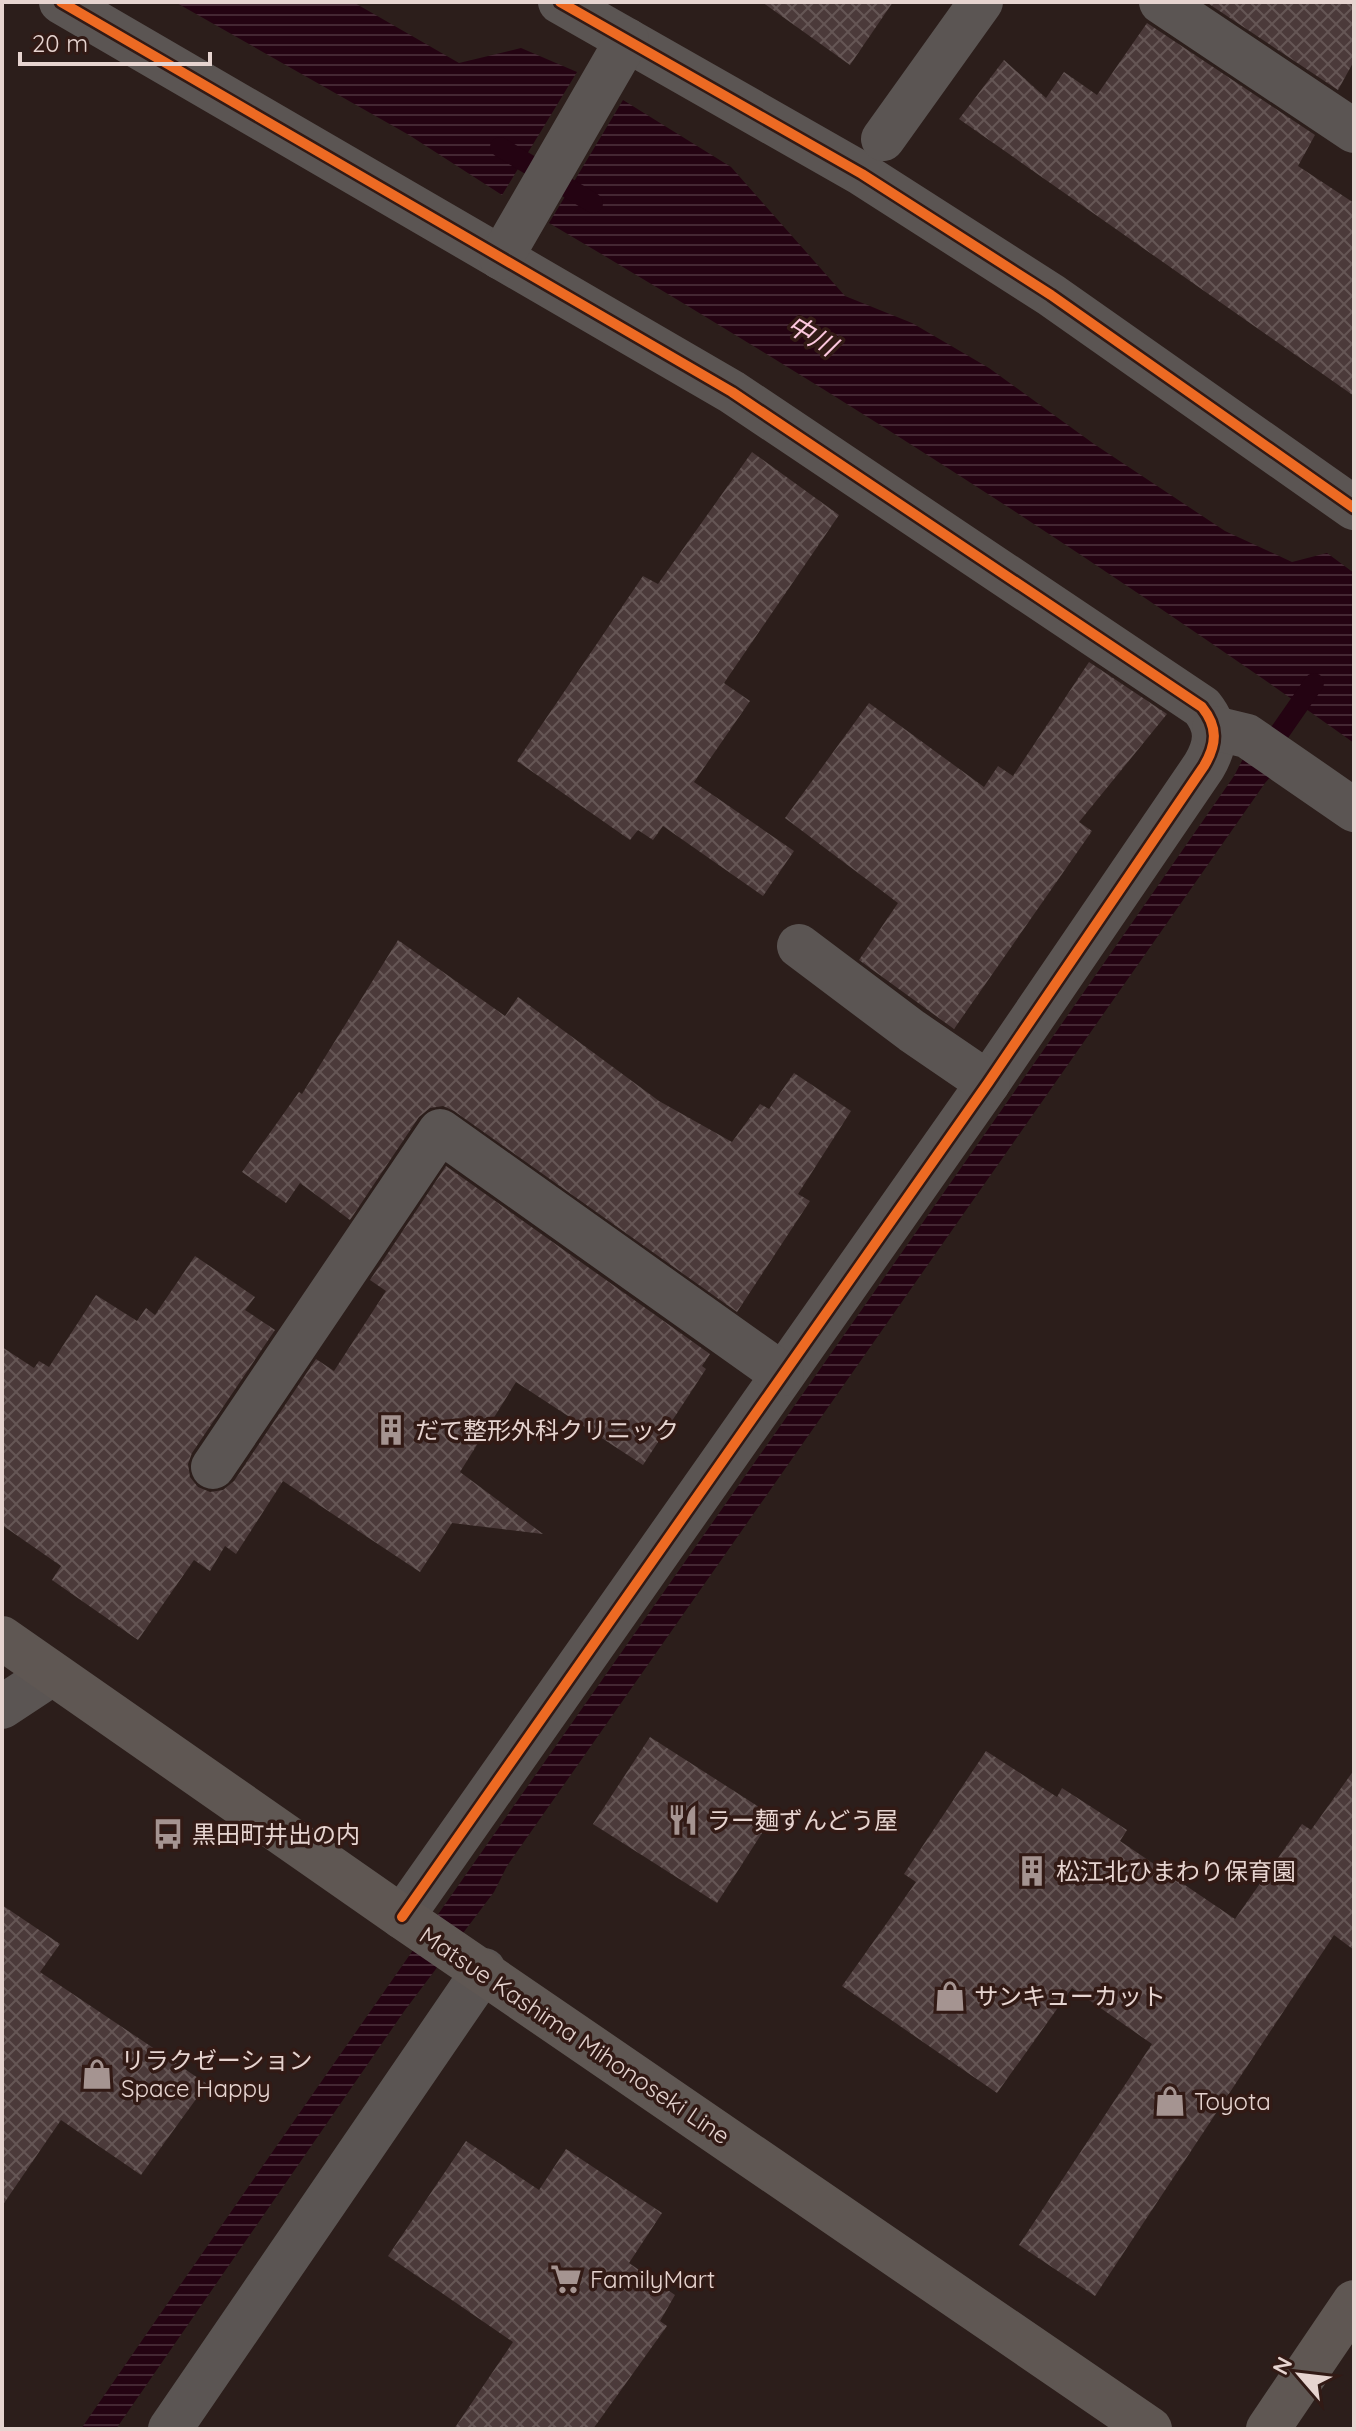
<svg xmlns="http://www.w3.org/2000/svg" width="1356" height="2431" font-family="Quicksand,'Noto Sans JP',sans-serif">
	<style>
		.water { fill: url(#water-rules) }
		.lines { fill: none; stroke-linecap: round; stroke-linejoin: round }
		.stream { stroke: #240312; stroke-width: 20 }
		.building { fill: url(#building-cross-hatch) }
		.minor { stroke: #5b5553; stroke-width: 44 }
		.major { stroke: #5f5753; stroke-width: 44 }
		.cycleway-casing { stroke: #321a15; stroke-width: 15 }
		.cycleway { stroke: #ed6a23; stroke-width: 10 }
		.labels { text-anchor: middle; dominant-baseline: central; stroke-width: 7; stroke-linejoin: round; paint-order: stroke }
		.poi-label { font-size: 24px; fill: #e6d4d0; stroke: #321a15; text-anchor: start }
		.street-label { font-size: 24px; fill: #e6d4d0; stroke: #321a15 }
		.water-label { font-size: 26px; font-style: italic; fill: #fcc7de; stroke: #321a15 }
	</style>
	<defs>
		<pattern id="water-rules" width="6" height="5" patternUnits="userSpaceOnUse" patternTransform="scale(2)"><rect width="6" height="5" fill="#240312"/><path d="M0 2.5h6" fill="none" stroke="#442733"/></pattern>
		<pattern id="building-cross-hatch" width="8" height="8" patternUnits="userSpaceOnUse" patternTransform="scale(2)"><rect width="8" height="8" fill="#4b3a3a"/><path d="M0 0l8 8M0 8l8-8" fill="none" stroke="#655655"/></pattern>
	</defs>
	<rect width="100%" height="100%" fill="#2c1e1b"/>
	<g class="water">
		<polygon points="175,2 353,2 459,63 521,48 577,72 502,195 409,135"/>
		<path d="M623,100l108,67 114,129 67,27 77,45 105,76 131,87 67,31 35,-9 27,20v170c-260,-186 -530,-358 -805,-520z"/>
		<path d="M1255,736l32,23 -22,24 -758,1083 -13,26 -89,118 -289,419h-35c380,-553 770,-1100 1153,-1653z"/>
	</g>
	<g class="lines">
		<g class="stream">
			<polyline points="500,147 593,203"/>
			<polyline points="1266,752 1314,683"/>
		</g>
	</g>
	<g class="building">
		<polygon points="762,2 893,2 850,65"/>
		<polygon points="1206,2 1354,2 1354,61 1338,90"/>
		<polygon points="1147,23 1315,135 1298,166 1354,203 1354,396 959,119 1004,60 1046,98 1064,72 1097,95"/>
		<polygon points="752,452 839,515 724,683 750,701 694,782 794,851 763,896 663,826 653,840 638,830 630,840 517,761 643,576 658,584"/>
		<polygon points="1089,662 1167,714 1079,822 1092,831 954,1029 859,960 898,903 785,818 869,703 984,787 998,766 1013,776"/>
		<polygon points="398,940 505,1016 518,997 659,1101 732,1142 760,1104 769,1109 794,1073 851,1111 798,1194 810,1201 737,1312 454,1111 443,1106 430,1108 419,1117 350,1220 300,1183 286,1203 242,1172 299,1092 302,1094"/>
		<polygon points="446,1166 710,1354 702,1366 706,1369 643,1465 516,1382 460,1472 543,1534 452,1523 420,1572 283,1481 236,1554 225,1546 210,1571 194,1560 138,1640 52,1580 61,1566 2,1525 2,1347 34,1368 39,1361 49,1367 96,1295 137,1321 146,1308 155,1315 195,1256 255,1297 245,1310 275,1330 192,1453 188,1464 190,1477 198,1487 210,1492 223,1490 234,1481 316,1359 334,1371 386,1291 370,1280"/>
		<polygon points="650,1737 773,1816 717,1903 593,1824"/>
		<polygon points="986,1751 1057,1797 1062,1788 1127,1830 1120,1841 1235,1919 1302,1824 1311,1830 1354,1770 1354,1950 1334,1935 1095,2296 1019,2245 1152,2044 1072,1988 997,2093 842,1986 916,1882 904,1874"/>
		<polygon points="2,1905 60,1944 40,1972 207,2084 141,2175 61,2120 2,2206"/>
		<polygon points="466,2141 539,2190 566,2149 662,2213 629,2263 675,2295 660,2321 667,2326 593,2429 454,2429 513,2342 388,2256"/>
	</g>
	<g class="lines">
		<g class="minor">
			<path d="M61,2l671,390 470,315c16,20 15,37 2,59l-216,317 -586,834"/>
			<polyline points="560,2 862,174 1051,295 1354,508"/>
			<polyline points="1161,2 1354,131"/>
			<polyline points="883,139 981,2"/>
			<polyline points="501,258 627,40"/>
			<polyline points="1214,728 1247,736 1354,810"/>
			<polyline points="799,946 912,1031 988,1083"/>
			<polyline points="213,1467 440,1131 782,1374"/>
			<polyline points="2,1707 52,1674"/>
			<polyline points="170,2429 484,1970"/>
		</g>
		<g class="major">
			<polyline points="2,1638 402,1917 1150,2429"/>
			<polyline points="1268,2429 1354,2302"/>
		</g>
		<defs>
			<g id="cycleway">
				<path d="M61,2l671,390 470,315c16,20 15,37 2,59l-216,317 -586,834"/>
				<polyline points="560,2 862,174 1051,295 1354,508"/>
			</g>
		</defs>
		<use href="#cycleway" class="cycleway-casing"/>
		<use href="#cycleway" class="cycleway"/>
	</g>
	<defs>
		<symbol id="building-bare" viewBox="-9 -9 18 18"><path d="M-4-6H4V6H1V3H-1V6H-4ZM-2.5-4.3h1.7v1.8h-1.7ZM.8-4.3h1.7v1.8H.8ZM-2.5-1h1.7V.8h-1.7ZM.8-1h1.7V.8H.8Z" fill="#a59491" stroke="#321a15" stroke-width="2.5" paint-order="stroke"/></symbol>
		<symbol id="restaurant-bare" viewBox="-9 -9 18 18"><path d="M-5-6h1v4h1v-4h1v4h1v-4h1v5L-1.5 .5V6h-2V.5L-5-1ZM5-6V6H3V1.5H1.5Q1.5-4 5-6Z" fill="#a59491" stroke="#321a15" stroke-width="2.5" paint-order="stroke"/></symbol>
		<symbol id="bus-bare" viewBox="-9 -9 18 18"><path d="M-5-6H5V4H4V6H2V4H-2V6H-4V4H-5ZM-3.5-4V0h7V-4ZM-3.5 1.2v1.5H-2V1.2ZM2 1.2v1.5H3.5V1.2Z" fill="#a59491" stroke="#321a15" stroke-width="2.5" paint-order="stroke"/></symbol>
		<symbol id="shop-bare" viewBox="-9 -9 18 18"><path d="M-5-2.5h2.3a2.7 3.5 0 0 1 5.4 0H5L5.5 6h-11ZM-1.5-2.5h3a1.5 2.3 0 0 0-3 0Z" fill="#a59491" stroke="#321a15" stroke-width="2.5" paint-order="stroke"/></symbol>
		<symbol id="supermarket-bare" viewBox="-9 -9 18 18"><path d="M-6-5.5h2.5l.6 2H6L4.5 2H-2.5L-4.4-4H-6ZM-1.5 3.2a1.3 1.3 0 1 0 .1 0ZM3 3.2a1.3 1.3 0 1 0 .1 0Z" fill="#a59491" stroke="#321a15" stroke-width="2.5" paint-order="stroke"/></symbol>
	</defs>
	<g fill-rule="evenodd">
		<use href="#building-bare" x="369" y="1408" width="44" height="44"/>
		<use href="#restaurant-bare" x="661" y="1798" width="44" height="44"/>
		<use href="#bus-bare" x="146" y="1812" width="44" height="44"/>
		<use href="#building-bare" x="1010" y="1849" width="44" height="44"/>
		<use href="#shop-bare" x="928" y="1974" width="44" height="44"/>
		<use href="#shop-bare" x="75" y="2052" width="44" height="44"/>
		<use href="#shop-bare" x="1148" y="2079" width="44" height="44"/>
		<use href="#supermarket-bare" x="544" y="2257" width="44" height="44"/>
	</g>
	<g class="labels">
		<g class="poi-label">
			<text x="415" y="1430">だて整形外科クリニック</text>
			<text x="707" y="1820">ラー麺ずんどう屋</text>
			<text x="192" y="1834">黒田町井出の内</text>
			<text x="1056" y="1871">松江北ひまわり保育園</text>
			<text x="974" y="1996">サンキューカット</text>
			<text x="121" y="2060">リラクゼーション<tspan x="121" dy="28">Space Happy</tspan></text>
			<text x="1194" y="2101">Toyota</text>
			<text x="590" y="2279">FamilyMart</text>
		</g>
		<g class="street-label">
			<text transform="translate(575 2035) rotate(34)">Matsue Kashima Mihonoseki Line</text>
		</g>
		<g class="water-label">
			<text transform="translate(812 335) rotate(31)">中川</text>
		</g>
	</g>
	<rect width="1356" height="2431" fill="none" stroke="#e6d4d0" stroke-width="8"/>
	<g transform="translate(1300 2375) rotate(298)" stroke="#321a15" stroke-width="6" paint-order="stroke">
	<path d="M0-6L14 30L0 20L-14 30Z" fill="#e6d4d0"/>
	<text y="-12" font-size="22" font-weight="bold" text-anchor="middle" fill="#e6d4d0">N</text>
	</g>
	<path d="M20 52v12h190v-12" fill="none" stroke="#e6d4d0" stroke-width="4"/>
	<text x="32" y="52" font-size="24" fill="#e6d4d0" stroke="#321a15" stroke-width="6" paint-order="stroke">20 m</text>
</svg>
